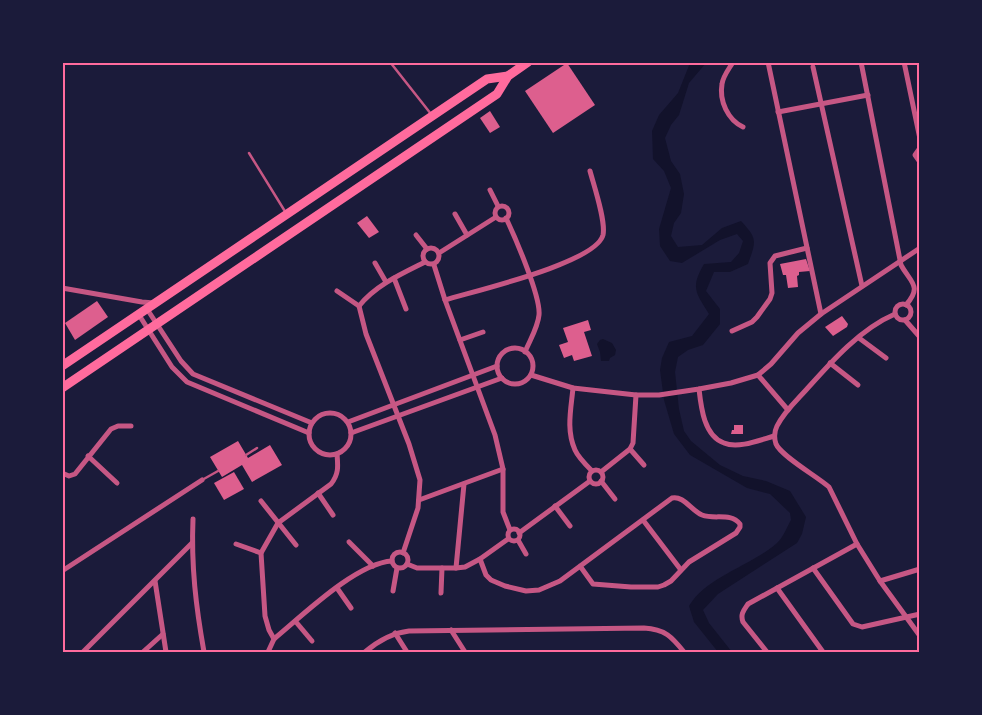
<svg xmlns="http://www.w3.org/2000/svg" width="982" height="715" font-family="Arial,sans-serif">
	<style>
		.water { fill: #12122b }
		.building { fill: #dd5f8e }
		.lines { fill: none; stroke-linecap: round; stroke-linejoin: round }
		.service { stroke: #c65784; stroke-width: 2.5 }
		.minor { stroke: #c65784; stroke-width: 5 }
		.trunk { stroke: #ff6b9d; stroke-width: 9 }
		.neatline { fill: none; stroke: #ff6b9d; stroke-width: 2 }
	</style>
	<rect width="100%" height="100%" fill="#1b1b3a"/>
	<g class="water">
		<path d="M690,63h16l-17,20 -10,32 -8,10 -6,13 6,23 9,13 4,20 -3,19 -7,10 -3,13 7,11 24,-2 20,-17 19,-7c17,18 15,20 7,43l-18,8h-16l-8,19 14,18v15l-17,21 -15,5 -10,7 -3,15 4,37 5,22 7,10 29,24 23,11 23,5 24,10 16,26 -4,17 -5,9 -79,51 -15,16 6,13 23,29h-14l-24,-30 -5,-16c18,-30 62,-40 88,-63 6,-5 10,-16 14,-23l-1,-7 -20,-19 -23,-6 -57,-33 -16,-21 -10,-34 -4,-30 2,-12 7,-16 23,-6 17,-22c-13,-21 -19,-26 -5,-50l27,-2 8,-9 4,-12 -6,-7 -17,6 -38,23 -12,-2 -10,-15 -1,-17 12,-41 -7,-17 -11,-12 -1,-28 7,-16 19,-22z"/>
		<polygon points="603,339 612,343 616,350 615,355 610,358 609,361 601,361 600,352 597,344 600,340"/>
	</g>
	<g class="building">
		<polygon points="567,63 595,105 553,133 525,91"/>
		<polygon points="490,111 500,127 490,133 480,118"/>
		<polygon points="367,216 379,232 369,238 357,223"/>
		<polygon points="806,259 810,271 799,272 799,275 797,276 798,287 788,288 786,275 783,275 780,264"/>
		<polygon points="97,301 108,317 75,340 65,323"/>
		<polygon points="842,316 848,324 847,327 833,336 825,327"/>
		<polygon points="588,320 591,330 584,332 592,356 574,361 572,355 564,358 559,345 568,342 563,328"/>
		<polygon points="734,425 743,425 743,434 731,434 732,430 734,430"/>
		<polygon points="238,441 248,458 270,445 282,465 252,482 242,465 222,477 210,457"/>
		<polygon points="234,472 244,489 224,500 214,483"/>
	</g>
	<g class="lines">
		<g class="service">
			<polyline points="390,62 431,114"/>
			<polyline points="249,153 286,213"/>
			<polyline points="246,455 257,448"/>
			<polyline points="202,480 218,471"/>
		</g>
		<g class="minor">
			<path d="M733,62c-4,7 -10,14 -11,22 -3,17 6,36 21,43"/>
			<polyline points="768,62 821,314"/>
			<path d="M861,62l40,203c9,17 22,21 5,40"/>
			<polyline points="904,62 920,139"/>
			<polyline points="813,67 862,286"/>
			<polyline points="778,112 868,95"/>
			<polyline points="920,148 915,155 920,162"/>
			<polyline points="490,190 498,206"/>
			<circle cx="502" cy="213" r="7"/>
			<polyline points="455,214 467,235"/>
			<path d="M506,218c9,19 35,79 33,97 -1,12 -9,25 -14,37"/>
			<polyline points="416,235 427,249"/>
			<circle cx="431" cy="256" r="8"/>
			<polyline points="439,253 496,217"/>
			<polyline points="375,263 386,282"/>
			<polyline points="434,265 445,300 495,435 503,469 503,512 510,530"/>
			<polyline points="394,278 406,309"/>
			<polyline points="62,288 142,302 154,303"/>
			<polyline points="337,291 359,306"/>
			<path d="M445,300c29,-9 151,-37 158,-65 3,-14 -9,-49 -13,-64"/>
			<circle cx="903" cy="312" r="8"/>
			<polyline points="359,306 366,334 409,444 420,480 418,508 403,553"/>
			<path d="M359,306c17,-21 42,-32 66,-44"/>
			<polyline points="147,309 181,361 193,374 312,423"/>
			<path d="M895,314c-35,15 -64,48 -89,76 -10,11 -22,22 -29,36 -3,6 -3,12 -1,18 5,12 42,33 53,43l28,57 23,37 40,55"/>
			<polyline points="139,315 172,367 187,382 309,433"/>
			<polyline points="905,320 919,336"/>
			<polyline points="732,331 752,322 757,317 770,299 772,293 770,263 775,256 807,248"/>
			<polyline points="859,338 886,358"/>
			<polyline points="460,340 483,332"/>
			<circle cx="515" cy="366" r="18"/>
			<polyline points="830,363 858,385"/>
			<polyline points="531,375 573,388 636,395 659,395 699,389 731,383 758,375 771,364 798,333 821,314 920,248"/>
			<polyline points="758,375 788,410"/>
			<path d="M573,388c-2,21 -7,42 2,62 3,7 11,15 17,21"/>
			<path d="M699,389c2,18 5,47 25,54 14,6 36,-3 50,-7"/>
			<circle cx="330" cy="434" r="21"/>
			<polyline points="348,422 497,366"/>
			<polyline points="351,433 502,378"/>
			<polyline points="630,449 644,465"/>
			<polyline points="88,456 117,483"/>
			<circle cx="596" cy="477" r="7"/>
			<polyline points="601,472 630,449 633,443 636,395"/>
			<polyline points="62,473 69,476 75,474 111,429 118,426 131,426"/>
			<polyline points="601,481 615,499"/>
			<polyline points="318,493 333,515"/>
			<polyline points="419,500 503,469"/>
			<polyline points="261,501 296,545"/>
			<polyline points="555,506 570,526"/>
			<path d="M193,519c-2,47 3,88 11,133"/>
			<polyline points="643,520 681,570"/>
			<circle cx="514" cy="535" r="6"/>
			<polyline points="519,533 590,481"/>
			<polyline points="518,540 526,554"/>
			<polyline points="349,542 373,566"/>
			<polyline points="236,544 261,553"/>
			<circle cx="400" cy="560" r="8"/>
			<path d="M480,559l6,16 5,5 14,6 21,5 13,-1 21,-9 112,-83c11,-3 20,13 30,17 13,5 28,-3 38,9v3l-4,6 -47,29 -18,19 -7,4 -6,2h-27l-38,-3 -13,-18"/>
			<polyline points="407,564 417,568 456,568 465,567 480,559 508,539"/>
			<polyline points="456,568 464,484"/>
			<polyline points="813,568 853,624 862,627 920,614"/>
			<polyline points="62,571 202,480"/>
			<polyline points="155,581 166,652"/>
			<polyline points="880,581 920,569"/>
			<polyline points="337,588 351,608"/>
			<polyline points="777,588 823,652"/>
			<polyline points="393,591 397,568"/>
			<polyline points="441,593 442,568"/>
			<polyline points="296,622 312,641"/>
			<polyline points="451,630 465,652"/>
			<polyline points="395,633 407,652"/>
			<path d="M274,639l-5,-9 -4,-14 -4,-63 17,-30 53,-39c8,-10 7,-18 6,-30"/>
			<polyline points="83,652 192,543"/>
			<polyline points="143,652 163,634"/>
			<path d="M268,652l6,-13c28,-23 82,-76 118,-78"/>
			<path d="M365,652c13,-11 26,-19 44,-21l235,-3c21,1 28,9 40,24"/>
			<path d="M767,652l-24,-30c-3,-8 1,-12 5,-18l109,-60"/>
		</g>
		<g class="trunk">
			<polyline points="62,366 487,79 508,76"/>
			<polyline points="62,388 497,94 508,76 528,62"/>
		</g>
	</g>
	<rect width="982" height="715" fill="none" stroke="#1b1b3a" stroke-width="128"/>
	<rect x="64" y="64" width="854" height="587" class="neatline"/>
</svg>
